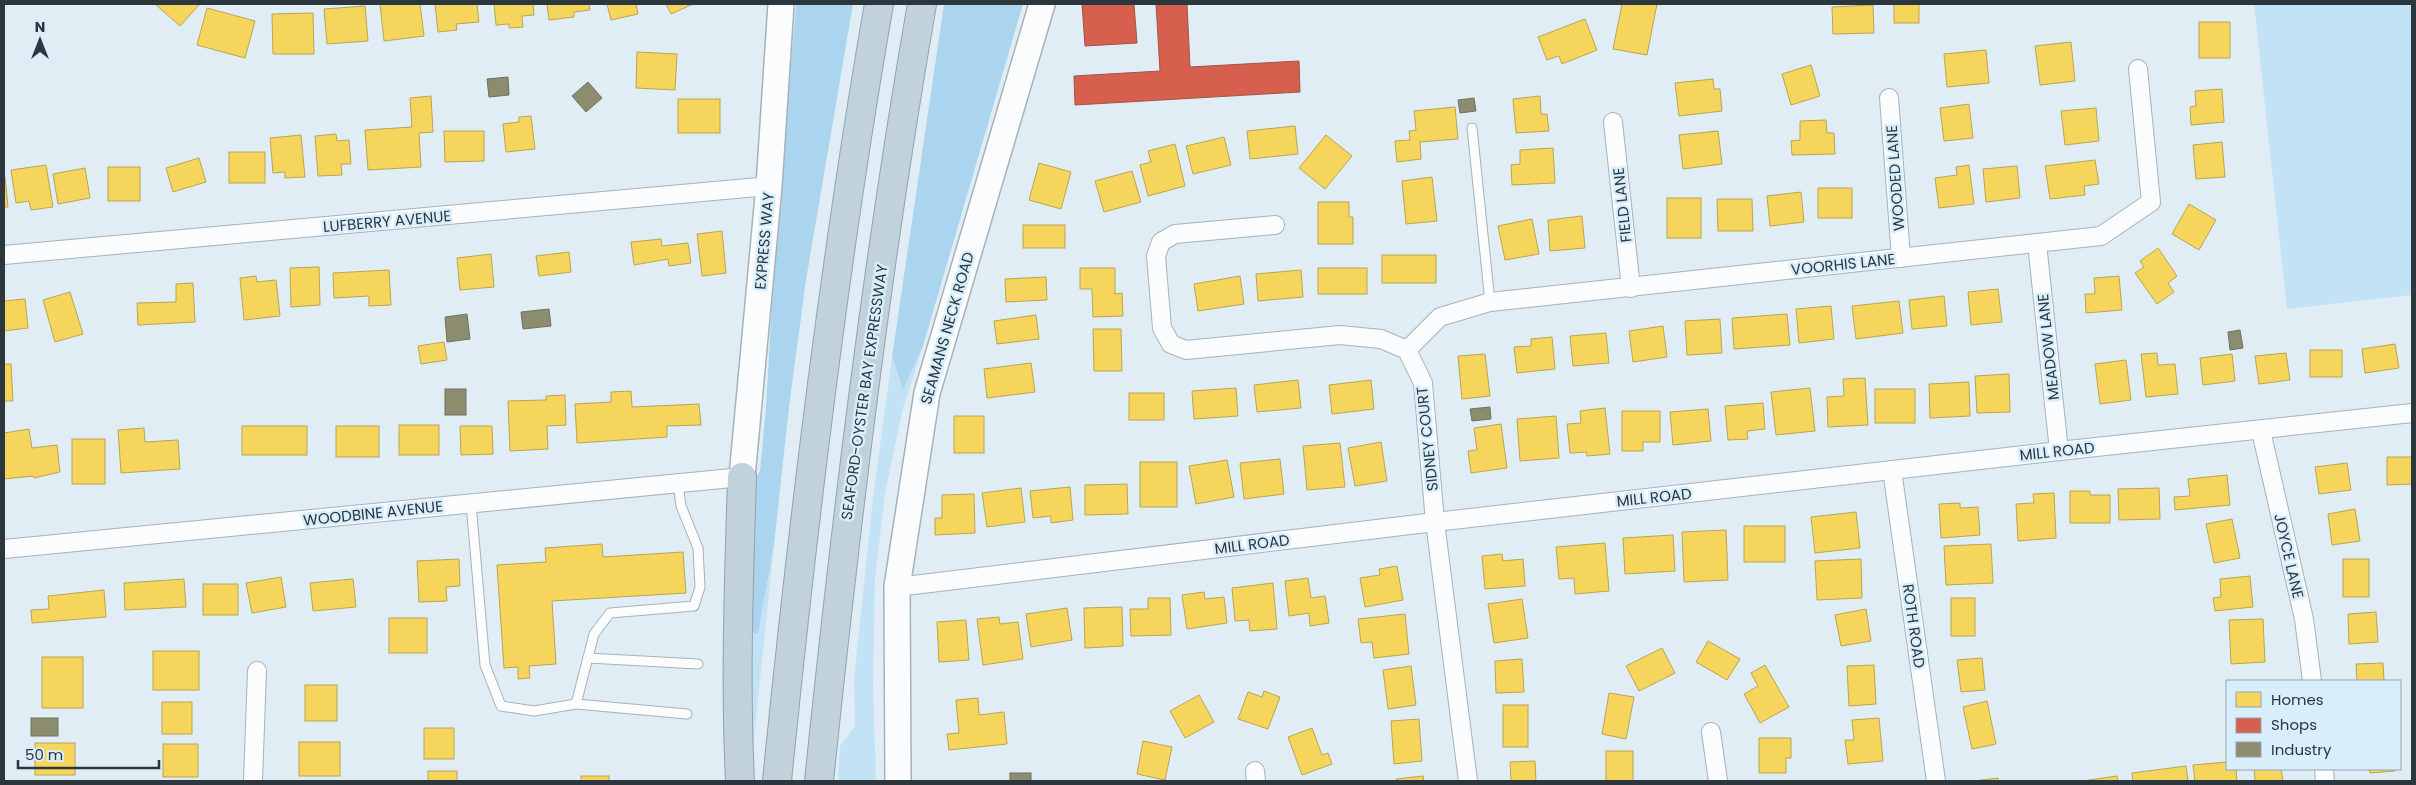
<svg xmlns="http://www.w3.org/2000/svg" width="2416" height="785" font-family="Poppins,sans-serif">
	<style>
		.green { fill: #c4e2f5 }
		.forest { fill: #abd5ef }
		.homes { fill: #f6d55c; stroke: #b9a553 }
		.shops { fill: #d6604d; stroke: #a35348 }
		.industry { fill: #8c8c6e; stroke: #6f725f }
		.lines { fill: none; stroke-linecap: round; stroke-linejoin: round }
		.lane-casing { stroke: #a7b2b8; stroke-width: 11 }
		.street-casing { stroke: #a7b2b8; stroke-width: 20 }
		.secondary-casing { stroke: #a7b2b8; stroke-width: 28 }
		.highway-casing { stroke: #8ea3af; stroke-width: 30 }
		.lane { stroke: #fafcfe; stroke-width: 9 }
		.street { stroke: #fafcfe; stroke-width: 18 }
		.secondary { stroke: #fafcfe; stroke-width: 25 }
		.highway { stroke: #c1d2da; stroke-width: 28 }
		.labels { text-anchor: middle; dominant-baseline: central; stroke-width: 5; stroke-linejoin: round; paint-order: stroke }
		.street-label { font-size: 15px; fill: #2b363d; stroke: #d8eefd }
	</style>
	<rect width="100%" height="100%" fill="#e0edf5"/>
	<g class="green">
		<polygon points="2254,4 2412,4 2412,295 2287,309"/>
		<polygon points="923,346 902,412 885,494 875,578 873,687 876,781 838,781 840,746 855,726 854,679 873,498 892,357 903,389"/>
		<polygon points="774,545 752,758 743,631 758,634"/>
	</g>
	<g class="forest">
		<polygon points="796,4 853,4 806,280 789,407 774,545 758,634 743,631 749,488 760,471 766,407 774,267"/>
		<polygon points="944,4 1023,4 923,346 903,390 892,357"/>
	</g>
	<g class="homes">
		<polygon points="155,4 200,4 180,26"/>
		<polygon points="380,4 420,4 424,36 384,41"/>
		<polygon points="435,4 477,4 479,22 456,24 457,30 438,32"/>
		<polygon points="494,4 533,4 534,15 522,16 523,27 509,28 509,24 496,25"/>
		<polygon points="547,4 589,4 590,10 574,12 574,17 549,20"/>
		<polygon points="607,4 636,4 638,14 611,20"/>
		<polygon points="666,4 693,4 671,14"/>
		<polygon points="1622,4 1657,4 1647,55 1613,49"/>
		<rect x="1894" y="4" width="25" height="19"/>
		<polygon points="1873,5 1874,33 1833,34 1832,7"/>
		<polygon points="365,6 368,41 327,44 324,9"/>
		<polygon points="207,8 255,21 245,58 197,45"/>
		<polygon points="313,13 314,54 273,54 272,14"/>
		<polygon points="1585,19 1597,50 1562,64 1559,56 1547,60 1538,37"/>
		<rect x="2199" y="22" width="31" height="36"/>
		<polygon points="2071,42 2075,81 2040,85 2035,46"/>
		<polygon points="1986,50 1989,83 1947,87 1944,54"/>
		<polygon points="637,52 677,54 675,90 636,88"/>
		<polygon points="1811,65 1820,96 1791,105 1782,74"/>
		<polygon points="1713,79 1714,89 1720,89 1722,111 1679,116 1675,83"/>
		<polygon points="2222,89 2224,122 2191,125 2190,107 2196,106 2195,91"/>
		<polygon points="431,96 433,132 419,133 421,167 368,170 365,130 412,127 410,98"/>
		<polygon points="1540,96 1541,114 1547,114 1549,131 1516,133 1513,99"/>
		<rect x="678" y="99" width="42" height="34"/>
		<polygon points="1969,104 1973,138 1944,141 1940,108"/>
		<polygon points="1455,107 1458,139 1420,142 1421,159 1397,162 1395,141 1410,140 1409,131 1416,130 1414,111"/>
		<polygon points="2096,108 2099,141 2065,145 2061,111"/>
		<polygon points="531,116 535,149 506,152 503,124 519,122 519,117"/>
		<polygon points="1826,120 1827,133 1834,133 1835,154 1792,155 1791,141 1800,140 1800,121"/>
		<polygon points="1295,126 1298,154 1250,159 1247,131"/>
		<polygon points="444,131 484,131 484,161 445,162"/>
		<polygon points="1718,131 1722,164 1683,169 1679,135"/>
		<polygon points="336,134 337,141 349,140 351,164 341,164 342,175 318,176 315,136"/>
		<polygon points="301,135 305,177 285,178 285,172 273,173 270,138"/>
		<polygon points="1326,135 1352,156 1325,189 1299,168"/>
		<polygon points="1224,137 1231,165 1193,174 1186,146"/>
		<polygon points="2222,142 2225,177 2196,179 2193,145"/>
		<polygon points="1175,144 1185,186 1148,196 1140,165 1151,162 1148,151"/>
		<polygon points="1553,148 1555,183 1512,185 1511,165 1520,164 1520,150"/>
		<rect x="229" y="152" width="36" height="31"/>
		<polygon points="199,158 206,182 173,192 166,168"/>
		<polygon points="2095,160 2099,184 2084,186 2085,195 2050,199 2045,166"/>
		<polygon points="1039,163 1071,172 1061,209 1029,200"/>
		<polygon points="46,165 53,207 31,210 29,201 16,203 11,170"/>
		<polygon points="1969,165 1974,204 1939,208 1935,178 1957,175 1956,167"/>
		<polygon points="2017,166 2020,198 1986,202 1983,169"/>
		<rect x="108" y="167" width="32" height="34"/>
		<polygon points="85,168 90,198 58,204 53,174"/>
		<polygon points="1132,171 1141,202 1104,212 1095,181"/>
		<polygon points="5,177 8,207 4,207 4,178"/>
		<polygon points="1432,177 1437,221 1406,224 1402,181"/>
		<rect x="1818" y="188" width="34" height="30"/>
		<polygon points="1801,192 1804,222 1770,226 1767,196"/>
		<rect x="1667" y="198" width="34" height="40"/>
		<polygon points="1717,199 1752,199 1753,231 1718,231"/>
		<polygon points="1318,202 1349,202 1349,217 1353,217 1353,244 1318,244"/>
		<polygon points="2189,204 2216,220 2199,250 2172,234"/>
		<polygon points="1582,216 1585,248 1550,251 1548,220"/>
		<polygon points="1532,219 1539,254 1505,260 1498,226"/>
		<rect x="1023" y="225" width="42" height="23"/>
		<polygon points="722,231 726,273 702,276 697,234"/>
		<polygon points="661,239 662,246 688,243 691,263 669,266 668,259 634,265 631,242"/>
		<polygon points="2158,248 2177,276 2168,283 2174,292 2157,304 2135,273 2144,267 2140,261"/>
		<polygon points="569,252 571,272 539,276 536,256"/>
		<polygon points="491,254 494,287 460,290 457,258"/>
		<rect x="1382" y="255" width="54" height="28"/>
		<polygon points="319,267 320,305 291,307 290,268"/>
		<polygon points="1080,268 1115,268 1115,294 1122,293 1123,316 1093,317 1092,289 1080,289"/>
		<rect x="1318" y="268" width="49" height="26"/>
		<polygon points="389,270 391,305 369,306 369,296 334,298 333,273"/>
		<polygon points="1301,270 1303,297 1258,301 1256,274"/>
		<polygon points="256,276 257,282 276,280 280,316 244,320 240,278"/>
		<polygon points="1240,276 1244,304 1198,311 1194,284"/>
		<polygon points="2119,276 2122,310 2086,313 2085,294 2095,294 2094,278"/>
		<polygon points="1046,277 1047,300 1006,302 1005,279"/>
		<polygon points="193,283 195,322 138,325 137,303 176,302 176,284"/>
		<polygon points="1998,289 2002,322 1971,325 1968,292"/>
		<polygon points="70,292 83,334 55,342 43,300"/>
		<polygon points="1944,296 1947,326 1912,329 1909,300"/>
		<polygon points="25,299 28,328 4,331 4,301"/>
		<polygon points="1899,301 1903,333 1856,339 1852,306"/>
		<polygon points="1831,306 1834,339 1799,343 1796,309"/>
		<polygon points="1787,314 1790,345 1734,349 1732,318"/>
		<polygon points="1036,315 1039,339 997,344 994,321"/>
		<polygon points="1720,319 1722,353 1687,355 1685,321"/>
		<polygon points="1663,326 1667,357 1633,362 1629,331"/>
		<polygon points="1093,329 1121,329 1122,371 1094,371"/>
		<polygon points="1606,333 1609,363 1573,366 1570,336"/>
		<polygon points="1552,337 1555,369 1517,373 1514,347 1531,346 1531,339"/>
		<polygon points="444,342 447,360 421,364 418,346"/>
		<polygon points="2395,344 2399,368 2365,373 2362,349"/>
		<rect x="2310" y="350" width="32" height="27"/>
		<polygon points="2157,353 2158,365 2175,364 2178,394 2146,397 2141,354"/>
		<polygon points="2286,353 2290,380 2259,384 2255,356"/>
		<polygon points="1485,354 1490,396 1462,399 1458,356"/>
		<polygon points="2232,354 2235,381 2203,385 2200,358"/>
		<polygon points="2126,360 2131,400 2100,404 2095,364"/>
		<polygon points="1031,363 1035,392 987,398 984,369"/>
		<polygon points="4,364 11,364 13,401 4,401"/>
		<polygon points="2009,374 2010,412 1977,413 1975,376"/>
		<polygon points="1865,378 1868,425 1828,427 1827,397 1844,396 1843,379"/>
		<polygon points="1298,380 1301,408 1257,412 1254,385"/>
		<polygon points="1371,380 1374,409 1332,414 1329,385"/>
		<polygon points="1969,382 1970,416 1930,418 1929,384"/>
		<polygon points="1236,388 1238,416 1194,419 1192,391"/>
		<polygon points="1810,388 1815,431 1776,435 1771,392"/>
		<rect x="1875" y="389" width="40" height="34"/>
		<polygon points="631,391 632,407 699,404 701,425 667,426 667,437 577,443 575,404 611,402 611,392"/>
		<rect x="1129" y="393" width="35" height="27"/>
		<polygon points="565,395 566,425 547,426 548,449 510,451 508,401 546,400 546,396"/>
		<polygon points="1763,403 1765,429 1747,431 1748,439 1728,440 1725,406"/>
		<polygon points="1605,408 1610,454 1587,456 1586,452 1570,453 1567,424 1581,423 1580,411"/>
		<polygon points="1708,409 1711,441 1673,445 1670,412"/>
		<polygon points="1622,411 1660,411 1660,442 1643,442 1643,451 1622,451"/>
		<rect x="954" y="416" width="30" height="37"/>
		<polygon points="1556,416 1559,458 1520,461 1517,419"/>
		<polygon points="1501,424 1507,468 1471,473 1468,451 1477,450 1474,428"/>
		<rect x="399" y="425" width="40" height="30"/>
		<rect x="242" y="426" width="65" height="29"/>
		<rect x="336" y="426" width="43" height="31"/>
		<polygon points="460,426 492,426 493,454 461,455"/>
		<polygon points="144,428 145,442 178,440 180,469 121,473 118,430"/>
		<polygon points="29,429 32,448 57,445 60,472 34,478 33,476 4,479 4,433"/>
		<rect x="72" y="439" width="33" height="45"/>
		<polygon points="1381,442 1387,481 1355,486 1348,448"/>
		<polygon points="1340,443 1345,487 1307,490 1303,446"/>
		<polygon points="2387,457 2412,457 2412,484 2387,485"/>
		<polygon points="1280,459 1284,494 1244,499 1240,463"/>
		<polygon points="1227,460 1234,497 1196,504 1189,466"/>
		<rect x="1140" y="462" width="37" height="45"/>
		<polygon points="2347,463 2351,490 2319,494 2315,467"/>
		<polygon points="2227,475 2230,505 2175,510 2174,497 2190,496 2188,479"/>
		<polygon points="1127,484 1128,514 1085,515 1085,485"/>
		<polygon points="1070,487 1073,520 1051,523 1051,516 1033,518 1030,491"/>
		<polygon points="1021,488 1025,522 987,527 982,493"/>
		<polygon points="2159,488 2160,519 2119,520 2118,489"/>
		<polygon points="2070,491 2090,491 2090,495 2110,495 2110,523 2070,523"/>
		<polygon points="2054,493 2056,538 2018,541 2016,504 2034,503 2033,494"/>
		<polygon points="974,494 975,533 935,535 935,518 942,518 942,495"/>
		<polygon points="1960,503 1960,508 1978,507 1980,535 1941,538 1939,504"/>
		<polygon points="2355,509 2360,541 2332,545 2328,514"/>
		<polygon points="1856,512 1860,548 1815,553 1811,517"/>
		<polygon points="2232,519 2240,558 2214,563 2206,524"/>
		<rect x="1744" y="526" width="41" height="36"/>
		<polygon points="1726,530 1728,580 1684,582 1682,532"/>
		<polygon points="1673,535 1675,571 1625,574 1623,538"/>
		<polygon points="1605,543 1609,591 1575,594 1574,578 1559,579 1556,547"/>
		<polygon points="602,544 603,557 683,552 686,593 552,601 556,664 529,666 530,678 518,679 518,667 504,668 497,565 546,562 545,548"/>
		<polygon points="1991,544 1993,583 1946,585 1944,546"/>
		<polygon points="1502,554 1503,561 1523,559 1525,586 1485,589 1482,556"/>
		<polygon points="459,559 460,586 446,587 447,601 419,602 417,561"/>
		<polygon points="1861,559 1862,598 1817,600 1815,561"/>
		<rect x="2343" y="559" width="26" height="38"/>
		<polygon points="1397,566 1403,600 1365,607 1360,578 1380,575 1379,569"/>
		<polygon points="2250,576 2253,607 2215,611 2213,598 2221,597 2220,579"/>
		<polygon points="281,577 286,607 252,613 246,583"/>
		<polygon points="1308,578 1311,598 1325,596 1329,623 1310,626 1309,613 1289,616 1285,581"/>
		<polygon points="184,579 186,607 125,610 124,583"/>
		<polygon points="353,579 356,607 313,611 310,583"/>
		<polygon points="1273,583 1277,629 1250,631 1249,620 1235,621 1232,588"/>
		<rect x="203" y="584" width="35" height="31"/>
		<polygon points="104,590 106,617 32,623 31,610 49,609 48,596"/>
		<polygon points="1204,592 1205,599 1224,597 1227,623 1187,629 1182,595"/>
		<polygon points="1148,598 1170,598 1171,635 1131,636 1130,609 1148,609"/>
		<rect x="1951" y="598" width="24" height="38"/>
		<polygon points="1522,599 1528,638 1494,643 1488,604"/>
		<polygon points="1122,607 1123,646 1085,648 1084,608"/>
		<polygon points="1067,608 1072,640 1031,647 1026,614"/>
		<polygon points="1866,609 1871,641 1841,646 1835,615"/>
		<polygon points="2376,612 2378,642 2349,644 2348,614"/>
		<polygon points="1405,614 1409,654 1374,658 1372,642 1361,643 1358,619"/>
		<polygon points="999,617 1000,624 1018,622 1023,659 983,665 977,619"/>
		<rect x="389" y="618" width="38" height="35"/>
		<polygon points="2263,619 2265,662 2231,664 2229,620"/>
		<polygon points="966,620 969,660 939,662 937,622"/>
		<polygon points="1708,641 1740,659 1727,680 1696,662"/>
		<polygon points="1662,648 1675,673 1639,691 1626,666"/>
		<rect x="153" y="651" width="46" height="39"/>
		<rect x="42" y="657" width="41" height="51"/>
		<polygon points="1982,658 1985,690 1961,692 1957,660"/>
		<polygon points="1522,659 1524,692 1496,693 1495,661"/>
		<polygon points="2383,663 2384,681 2357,681 2356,664"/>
		<polygon points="1765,665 1789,707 1760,723 1744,694 1758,686 1751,673"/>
		<polygon points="1874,665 1876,704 1849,706 1847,666"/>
		<polygon points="1411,666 1416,705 1388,709 1383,670"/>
		<rect x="305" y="685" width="32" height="36"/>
		<polygon points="1264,691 1280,697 1268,729 1238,719 1248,692 1262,697"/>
		<polygon points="1609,693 1634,697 1626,739 1602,734"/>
		<polygon points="1199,695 1214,722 1185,738 1170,711"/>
		<polygon points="978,698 979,715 1004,712 1007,744 949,750 947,734 959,733 956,700"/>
		<polygon points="1987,701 1996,744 1972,749 1963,707"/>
		<rect x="162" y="702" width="30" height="32"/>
		<rect x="1503" y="705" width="25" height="42"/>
		<polygon points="1879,718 1883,761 1848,764 1845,740 1854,740 1852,720"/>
		<polygon points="1419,719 1422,761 1394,764 1391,721"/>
		<rect x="424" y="728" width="30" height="31"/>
		<polygon points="1312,728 1322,755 1328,753 1332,764 1302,775 1288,737"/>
		<polygon points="1759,738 1791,738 1791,758 1786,758 1786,773 1759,773"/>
		<polygon points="1143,741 1172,747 1165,780 1137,774"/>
		<rect x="299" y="742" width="41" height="34"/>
		<rect x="35" y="743" width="40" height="32"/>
		<rect x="163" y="744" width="35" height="33"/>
		<rect x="1606" y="751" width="27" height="30"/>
		<polygon points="1535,761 1536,781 1511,781 1510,762"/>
		<polygon points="2227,762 2227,769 2236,769 2237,781 2195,781 2193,765"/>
		<polygon points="2186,766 2188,781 2133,781 2132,773"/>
		<polygon points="2254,769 2281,769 2283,781 2255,781"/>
		<polygon points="2369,769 2395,769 2395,771 2370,773"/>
		<rect x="428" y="771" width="29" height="10"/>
		<rect x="581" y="776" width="28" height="5"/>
		<polygon points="1423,776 1424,781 1397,781 1396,779"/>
		<polygon points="2117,776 2118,781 2082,781"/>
		<polygon points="1998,778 1998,781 1974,781"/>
	</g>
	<g class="shops">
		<polygon points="1082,4 1134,4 1137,43 1085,46"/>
		<polygon points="1156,4 1187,4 1190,67 1299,61 1300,92 1075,105 1074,76 1160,71"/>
	</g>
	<g class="industry">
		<polygon points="508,77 509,95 489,97 487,79"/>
		<polygon points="588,82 602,98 586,112 572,96"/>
		<polygon points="1474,98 1476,111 1460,113 1458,100"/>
		<polygon points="549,309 551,326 523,329 521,312"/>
		<polygon points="467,314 470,339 447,342 445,317"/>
		<polygon points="2240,330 2243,348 2230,350 2228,332"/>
		<rect x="445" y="389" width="21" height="26"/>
		<polygon points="1490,407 1491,419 1472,421 1470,409"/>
		<rect x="31" y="718" width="27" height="18"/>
		<rect x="1010" y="773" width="21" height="8"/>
	</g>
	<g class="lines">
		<defs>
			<g id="lane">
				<polyline points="1472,128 1490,302"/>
				<polyline points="471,503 485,665 501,706 534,711 576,704 594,634 610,613 694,606 700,587 698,548 681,506 678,483"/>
				<polyline points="588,658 698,664"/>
				<polyline points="576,704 687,714"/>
			</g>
			<g id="street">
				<polyline points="1889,98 1901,258"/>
				<polyline points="1613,122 1631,288"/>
				<polyline points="1275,225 1175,234 1161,242 1156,256 1162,328 1171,344 1186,350 1340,335 1381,339 1407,350 1423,383 1435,522 1468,781"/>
				<polyline points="2037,243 2059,451"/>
				<polyline points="4,255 769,186"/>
				<polyline points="1407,350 1440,317 1490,302 2101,236 2151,202 2138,69"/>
				<polyline points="2261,431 2304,619 2312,681"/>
				<polyline points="1892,470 1936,781"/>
				<polyline points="4,549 742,477"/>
				<polyline points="897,587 1435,522 2059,451 2412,413"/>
				<polyline points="1711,732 1718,781"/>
				<polyline points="2324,769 2325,781"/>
				<polyline points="1255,771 1256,781"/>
				<polyline points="253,781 257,671"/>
			</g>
			<g id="secondary">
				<polyline points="742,477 769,186 781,4"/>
				<polyline points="898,781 897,587 927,393 1042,4"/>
			</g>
			<g id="highway">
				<path d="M740,781c-5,-101 -1,-202 2,-304"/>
				<path d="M777,781c26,-260 57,-520 102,-777"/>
				<path d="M819,781c27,-260 58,-519 103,-777"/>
			</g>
		</defs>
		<use href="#lane" class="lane-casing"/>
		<use href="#street" class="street-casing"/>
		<use href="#secondary" class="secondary-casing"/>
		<use href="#highway" class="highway-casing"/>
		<use href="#lane" class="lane"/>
		<use href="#street" class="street"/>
		<use href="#secondary" class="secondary"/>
		<use href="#highway" class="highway"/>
	</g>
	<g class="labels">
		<g class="street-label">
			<text transform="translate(1895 178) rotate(-94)">WOODED LANE</text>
			<text transform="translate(1622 205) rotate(-96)">FIELD LANE</text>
			<text transform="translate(387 221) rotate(-5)">LUFBERRY AVENUE</text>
			<text transform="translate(764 241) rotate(-85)">EXPRESS WAY</text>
			<text transform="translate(1843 264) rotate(-6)">VOORHIS LANE</text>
			<text transform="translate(947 328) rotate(-74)">SEAMANS NECK ROAD</text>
			<text transform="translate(2048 347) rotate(-96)">MEADOW LANE</text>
			<text transform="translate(864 392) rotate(-82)">SEAFORD-OYSTER BAY EXPRESSWAY</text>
			<text transform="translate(1427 439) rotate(-96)">SIDNEY COURT</text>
			<text transform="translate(2057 451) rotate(-6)">MILL ROAD</text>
			<text transform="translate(1654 497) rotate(-6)">MILL ROAD</text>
			<text transform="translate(373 513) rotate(-6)">WOODBINE AVENUE</text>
			<text transform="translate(1252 544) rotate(-7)">MILL ROAD</text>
			<text transform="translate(2289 556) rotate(77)">JOYCE LANE</text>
			<text transform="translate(1914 626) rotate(82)">ROTH ROAD</text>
		</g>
	</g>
	<rect width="2416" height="785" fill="none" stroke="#2b363d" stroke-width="10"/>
	<rect x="2226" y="680" width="175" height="90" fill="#d8eefd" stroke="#93a4b0"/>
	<rect x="2236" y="692" width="25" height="15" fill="#f6d55c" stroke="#93a4b0"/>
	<text x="2271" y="705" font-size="15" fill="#2b363d">Homes</text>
	<rect x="2236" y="718" width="25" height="15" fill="#d6604d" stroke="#93a4b0"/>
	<text x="2271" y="730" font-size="15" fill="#2b363d">Shops</text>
	<rect x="2236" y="742" width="25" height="15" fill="#8c8c6e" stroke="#93a4b0"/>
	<text x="2271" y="755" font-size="15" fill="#2b363d">Industry</text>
	<g transform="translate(40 40)" stroke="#d8eefd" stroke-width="4" paint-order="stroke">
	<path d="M0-4L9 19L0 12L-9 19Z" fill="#2b363d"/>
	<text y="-8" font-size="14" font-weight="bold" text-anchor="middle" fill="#2b363d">N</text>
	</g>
	<path d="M18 760v8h141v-8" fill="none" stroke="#2b363d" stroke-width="2.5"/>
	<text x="25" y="760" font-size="15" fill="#2b363d" stroke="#d8eefd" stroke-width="4" paint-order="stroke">50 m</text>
</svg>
